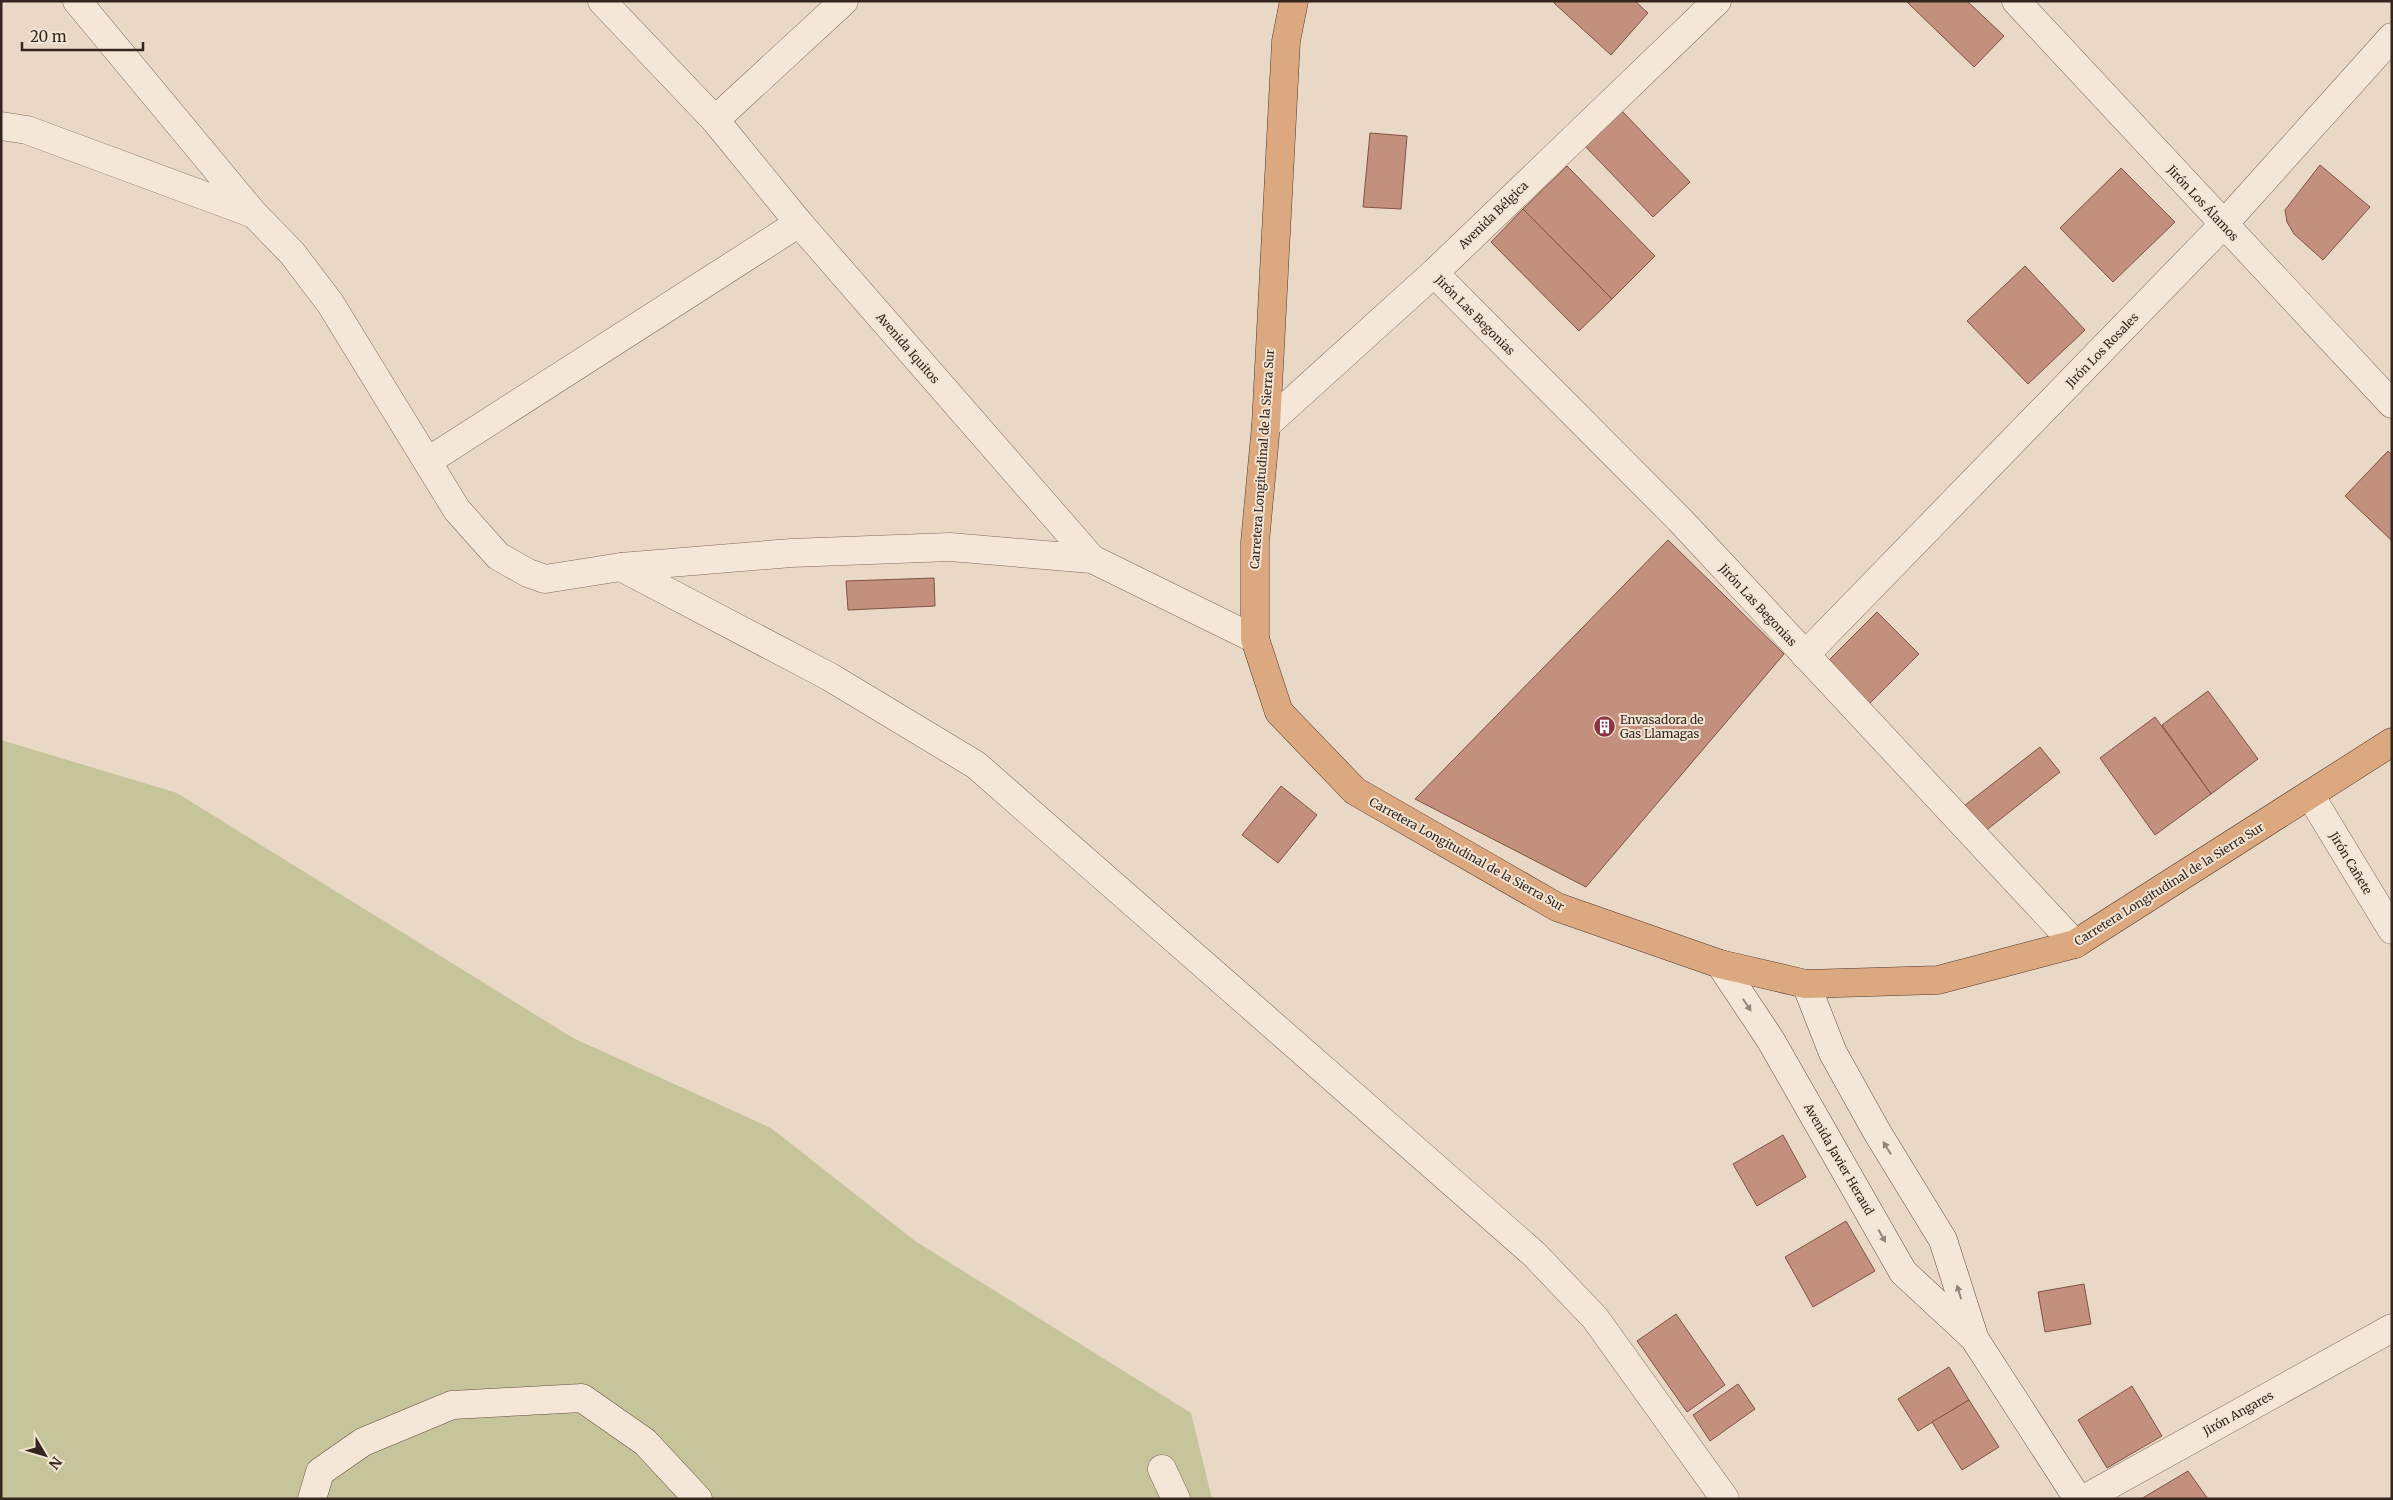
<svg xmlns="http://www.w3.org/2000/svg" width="2393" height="1500" font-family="Merriweather,serif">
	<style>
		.green { fill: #c6c49a }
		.building { fill: #c4907e; stroke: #7f5245 }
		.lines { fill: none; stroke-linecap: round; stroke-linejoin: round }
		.minor-casing { stroke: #826b5d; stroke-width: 29 }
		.secondary-casing { stroke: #644c40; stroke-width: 29 }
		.trunk-casing { stroke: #503a30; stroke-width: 29 }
		.minor { stroke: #f5e7d7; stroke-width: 28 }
		.secondary { stroke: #f5e7d7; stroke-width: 28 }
		.trunk { stroke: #dca87f; stroke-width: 28 }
		.oneway { fill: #94867b }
		.labels { text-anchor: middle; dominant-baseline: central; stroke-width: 4; stroke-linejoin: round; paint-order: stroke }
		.street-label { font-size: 12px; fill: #34261f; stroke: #f2e4d3 }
		.poi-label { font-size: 12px; fill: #34261f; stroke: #f2e4d3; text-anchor: start }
	</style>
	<rect width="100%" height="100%" fill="#e9d8c5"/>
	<polygon class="green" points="1,740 177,793 573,1038 771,1128 915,1241 1191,1413 1212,1499 1,1499"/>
	<g class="building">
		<polygon points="1555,1 1635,1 1648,13 1611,55 1554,3"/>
		<polygon points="1906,1 1967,1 2004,36 1974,67"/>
		<polygon points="1621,110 1690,182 1653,217 1584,145"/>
		<polygon points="1370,133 1407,136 1401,209 1363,207"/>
		<polygon points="2320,165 2370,207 2323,260 2294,234 2287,222 2285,210"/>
		<polygon points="1567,166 1655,256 1612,299 1523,209"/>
		<polygon points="2121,168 2175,222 2113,282 2060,228"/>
		<polygon points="1523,209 1612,299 1579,331 1491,242"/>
		<polygon points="2025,266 2085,330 2028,384 1967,321"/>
		<polygon points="2388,451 2392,455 2392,541 2345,496"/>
		<polygon points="1668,540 1784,654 1586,887 1415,799"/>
		<polygon points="934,578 935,606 848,610 846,581"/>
		<polygon points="1877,612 1919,654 1869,704 1827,662"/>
		<polygon points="2208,691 2258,759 2211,794 2162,725"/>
		<polygon points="2155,717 2211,794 2155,835 2100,758"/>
		<polygon points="2040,747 2060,772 1984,832 1964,806"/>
		<polygon points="1281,786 1317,815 1278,863 1242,835"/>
		<polygon points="1783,1135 1806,1177 1757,1206 1733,1164"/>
		<polygon points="1846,1221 1875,1271 1813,1307 1785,1257"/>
		<polygon points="2084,1284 2091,1324 2045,1332 2038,1292"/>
		<polygon points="1676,1314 1725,1385 1687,1412 1637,1341"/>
		<polygon points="1949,1367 1969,1400 1918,1431 1898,1399"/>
		<polygon points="1738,1384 1755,1409 1710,1441 1693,1415"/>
		<polygon points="2132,1386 2162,1436 2107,1468 2078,1420"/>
		<polygon points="1969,1400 1999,1447 1962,1470 1932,1422"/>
		<polygon points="2188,1471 2208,1499 2141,1499"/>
	</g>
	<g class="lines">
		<defs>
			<g id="minor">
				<polyline points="77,1 253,213"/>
				<polyline points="602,1 715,120 799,223 1092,559 1255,639"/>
				<polyline points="2016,1 2392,404"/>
				<polyline points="715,120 844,1"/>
				<polyline points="1,126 27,130 254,214 292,253 330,303 457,510 498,556 528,573 545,579 621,567 791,553 950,547 1092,559"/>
				<polyline points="1434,273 1680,520 2075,944"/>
				<polyline points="1266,425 1434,273 1717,1"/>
				<polyline points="428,461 799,223"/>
				<polyline points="621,567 830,677 976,765 1534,1254 1595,1318 1725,1499"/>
				<polyline points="1805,655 2223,225 2392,37"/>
				<polyline points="2310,795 2392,930"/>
				<polyline points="1162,1469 1176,1499"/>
				<polyline points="2084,1499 2392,1328"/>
			</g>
			<g id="secondary">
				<polyline points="1720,964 1770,1039 1903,1272 1974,1338 2078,1499"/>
				<polyline points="1806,984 1833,1053 1877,1132 1943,1240 1974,1337"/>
				<polyline points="312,1499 320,1472 363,1442 452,1405 582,1398 645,1442 698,1499"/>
			</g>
			<polyline id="trunk" points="1294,1 1286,41 1266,425 1255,542 1255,639 1279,712 1355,791 1557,907 1720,964 1806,984 1938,980 2075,944 2392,742"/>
		</defs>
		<use href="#minor" class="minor-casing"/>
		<use href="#secondary" class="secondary-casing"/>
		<use href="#trunk" class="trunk-casing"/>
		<use href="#minor" class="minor"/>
		<use href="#secondary" class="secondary"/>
		<use href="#trunk" class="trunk"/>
	</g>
	<defs><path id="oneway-solid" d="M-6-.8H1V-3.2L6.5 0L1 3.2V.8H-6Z" transform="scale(1.25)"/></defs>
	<g class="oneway">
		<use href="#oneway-solid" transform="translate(1747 1005) rotate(56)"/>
		<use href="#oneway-solid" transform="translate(1887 1148) rotate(-122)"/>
		<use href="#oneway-solid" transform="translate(1882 1236) rotate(61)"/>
		<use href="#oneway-solid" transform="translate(1959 1292) rotate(-107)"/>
	</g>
	<defs>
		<symbol id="building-disc" viewBox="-11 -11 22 22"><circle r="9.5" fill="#8b3342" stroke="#f2e4d3"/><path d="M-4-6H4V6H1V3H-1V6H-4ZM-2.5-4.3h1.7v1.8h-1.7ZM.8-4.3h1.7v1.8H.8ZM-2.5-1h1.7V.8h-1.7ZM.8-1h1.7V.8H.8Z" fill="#fff"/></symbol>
	</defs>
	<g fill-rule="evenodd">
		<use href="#building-disc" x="1592" y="714" width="25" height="25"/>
	</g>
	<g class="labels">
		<g class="street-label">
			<text transform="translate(2203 203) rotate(47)">Jirón Los Álamos</text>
			<text transform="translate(1493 215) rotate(-44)">Avenida Bélgica</text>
			<text transform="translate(1475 315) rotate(45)">Jirón Las Begonias</text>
			<text transform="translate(908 348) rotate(49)">Avenida Iquitos</text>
			<text transform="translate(2102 350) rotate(-46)">Jirón Los Rosales</text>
			<text transform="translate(1262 459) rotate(-86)">Carretera Longitudinal de la Sierra Sur</text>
			<text transform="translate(1758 605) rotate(47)">Jirón Las Begonias</text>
			<text transform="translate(1467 854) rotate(29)">Carretera Longitudinal de la Sierra Sur</text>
			<text transform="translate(2351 863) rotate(59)">Jirón Cañete</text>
			<text transform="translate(2169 884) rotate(-32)">Carretera Longitudinal de la Sierra Sur</text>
			<text transform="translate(1839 1159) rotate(60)">Avenida Javier Heraud</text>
			<text transform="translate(2238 1413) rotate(-29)">Jirón Angares</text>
		</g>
		<g class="poi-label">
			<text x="1620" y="719">Envasadora de<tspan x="1620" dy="14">Gas Llamagas</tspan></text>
		</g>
	</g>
	<rect width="2393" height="1500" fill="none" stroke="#34261f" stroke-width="5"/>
	<g transform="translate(45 1455) rotate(128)" stroke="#f2e4d3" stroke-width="4" paint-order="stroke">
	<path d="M0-4L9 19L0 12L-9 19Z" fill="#34261f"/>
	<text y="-8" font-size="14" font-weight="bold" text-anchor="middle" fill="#34261f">N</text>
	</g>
	<path d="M22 42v8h121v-8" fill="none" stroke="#34261f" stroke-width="2.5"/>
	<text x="30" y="42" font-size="15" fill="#34261f" stroke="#f2e4d3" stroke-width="4" paint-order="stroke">20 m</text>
</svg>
